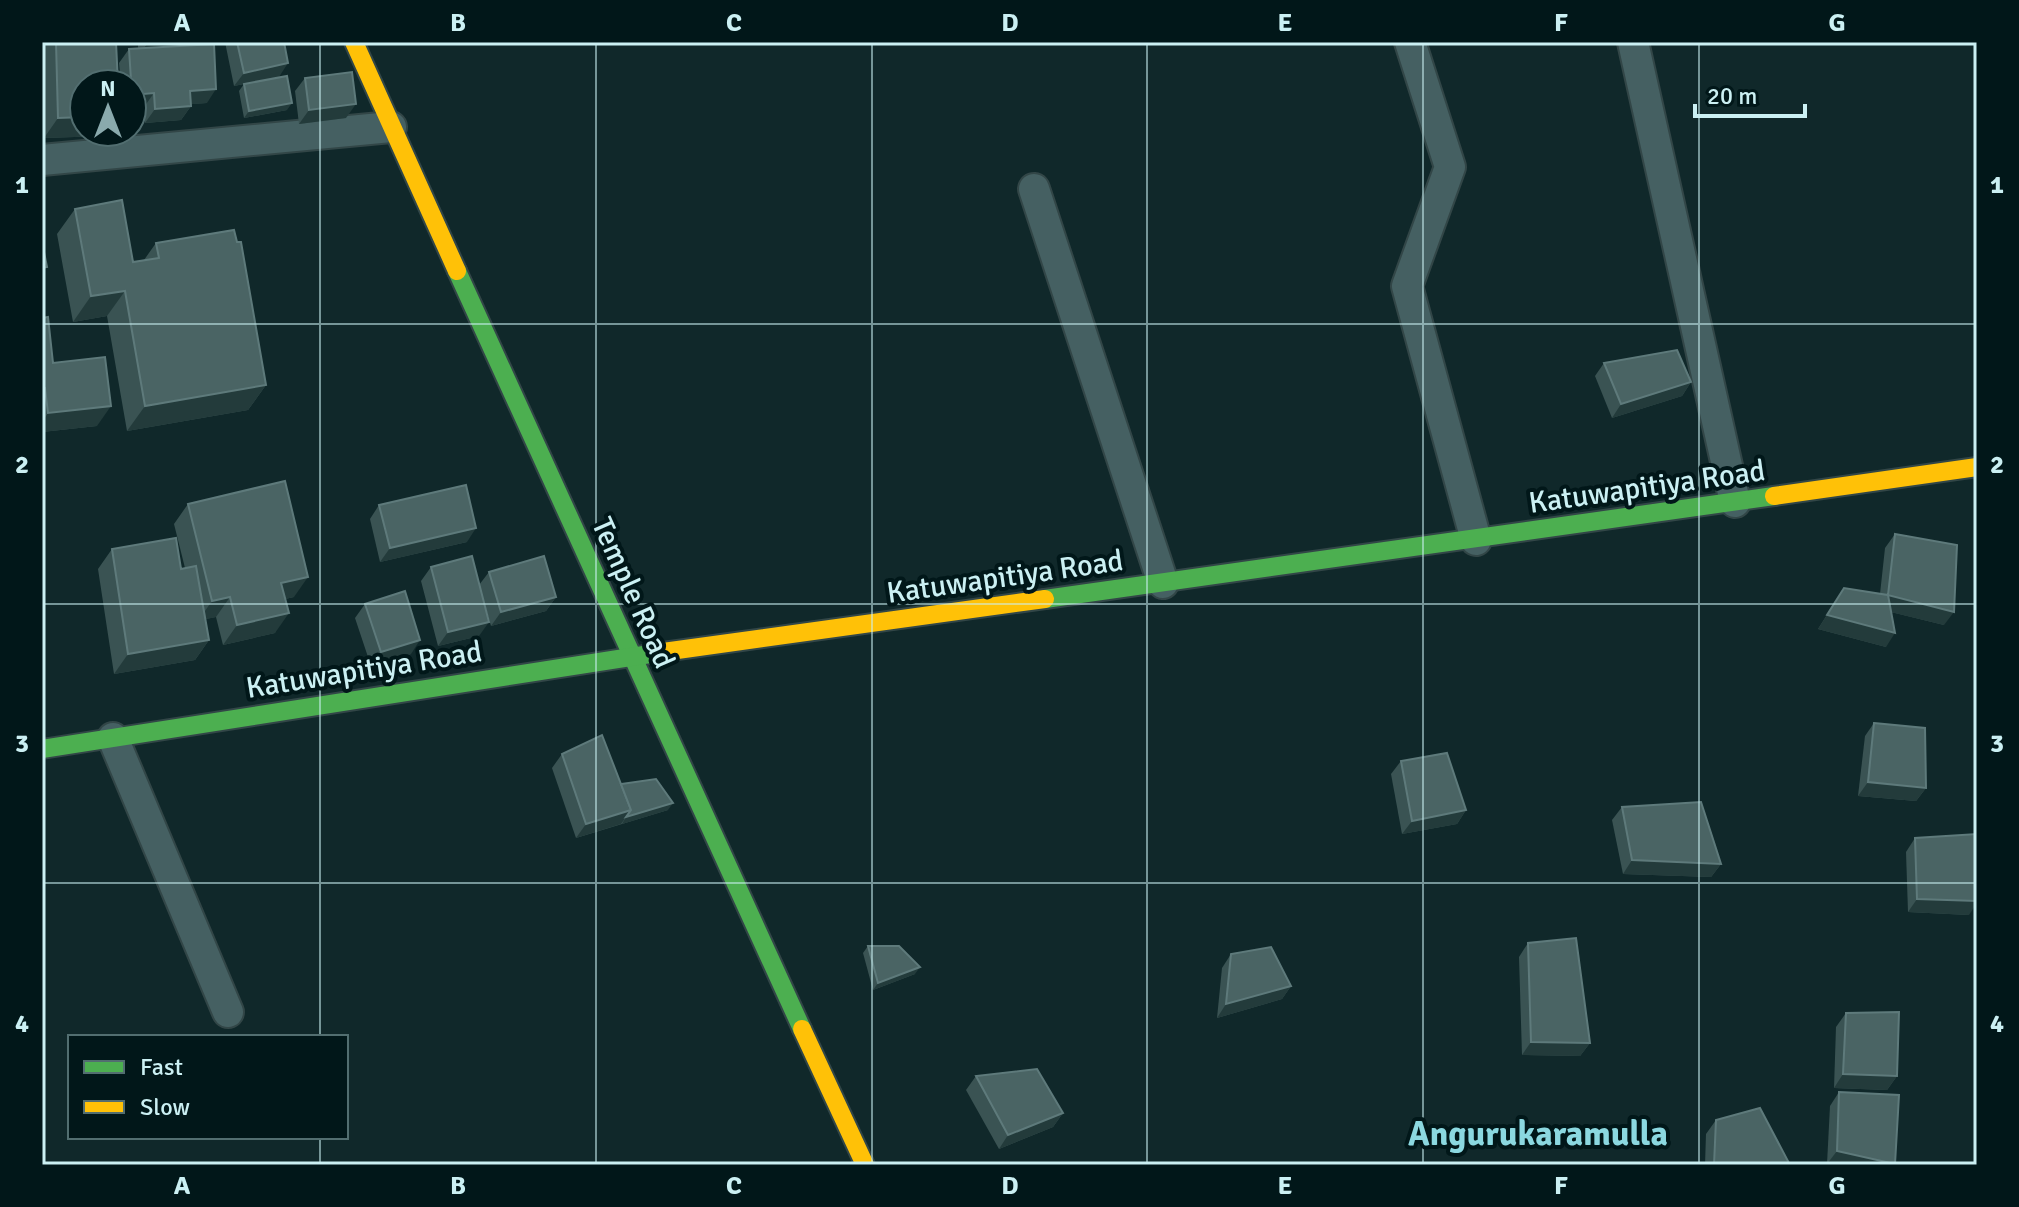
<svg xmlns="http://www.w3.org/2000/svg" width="2019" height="1207" font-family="Signika,sans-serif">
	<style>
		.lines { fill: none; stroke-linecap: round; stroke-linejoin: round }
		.street-casing { stroke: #324647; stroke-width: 34 }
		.fast-casing { stroke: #324647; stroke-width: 22 }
		.slow-casing { stroke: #324647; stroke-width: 22 }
		.street { stroke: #456062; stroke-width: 30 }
		.fast { stroke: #4caf50; stroke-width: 18 }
		.slow { stroke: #ffc107; stroke-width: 18 }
		.wall { fill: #3a5353 }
		.shaded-wall { fill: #233b3b }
		.building { fill: #4a6464; stroke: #5e7a7b; stroke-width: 2 }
		.grid { fill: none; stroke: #cbf0f3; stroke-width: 2; stroke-opacity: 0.55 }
		.labels { text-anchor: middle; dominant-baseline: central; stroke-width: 8; stroke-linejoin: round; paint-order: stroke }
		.street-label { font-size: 30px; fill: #cbf0f3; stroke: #011719 }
		.quarter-label { font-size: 34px; font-weight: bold; fill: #8bd8e0; stroke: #011719 }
		.neatline { fill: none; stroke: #cbf0f3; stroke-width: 3 }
		.grid-label { font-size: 26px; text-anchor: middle; font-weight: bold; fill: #cbf0f3 }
	</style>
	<rect width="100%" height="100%" fill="#10282a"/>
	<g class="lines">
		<defs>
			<g id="street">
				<polyline points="1410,42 1450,167 1407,286 1476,540"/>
				<polyline points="1633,42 1735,502"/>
				<polyline points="42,160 391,127"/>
				<polyline points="1034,189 1163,583"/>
				<polyline points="113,738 228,1012"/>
			</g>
			<g id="fast">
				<polyline points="457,271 802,1029"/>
				<polyline points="1045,599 1774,496"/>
				<polyline points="42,749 663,652"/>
			</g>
			<g id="slow">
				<polyline points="354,42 457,271"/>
				<polyline points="1774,496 1977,467"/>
				<polyline points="663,652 1045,599"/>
				<polyline points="802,1029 865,1165"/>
			</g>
		</defs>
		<use href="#street" class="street-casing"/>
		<use href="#fast" class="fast-casing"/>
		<use href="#slow" class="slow-casing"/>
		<use href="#street" class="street"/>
		<use href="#fast" class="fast"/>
		<use href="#slow" class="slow"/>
	</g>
	<g class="wall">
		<polygon points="42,42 116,42 105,136 44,138"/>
		<polygon points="138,42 207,42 205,44 207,103 191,104 191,106 181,120 145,123 144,107 132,84 121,84 119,63 129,49 138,49"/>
		<polygon points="225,42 284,42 279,77 246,84 287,110 244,118 239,91 244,84 234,86"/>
		<polygon points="305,78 346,118 299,124 295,91"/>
		<polygon points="75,209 133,262 144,260 156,243 266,385 248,410 127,431 107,316 73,322 57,234"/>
		<polygon points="42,318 53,363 97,426 42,432"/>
		<polygon points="1604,363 1691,382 1682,396 1612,418 1595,376"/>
		<polygon points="188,504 294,597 285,599 275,633 223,645 216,617 205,619 209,640 195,660 114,674 98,569 112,549 181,569 185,568 174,524"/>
		<polygon points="379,505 467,542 380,562 370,519"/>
		<polygon points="1895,534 1944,625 1891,612 1886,647 1818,629 1844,588 1880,594 1885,548"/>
		<polygon points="431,567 479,585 489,572 556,597 546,611 491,626 480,588 479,636 438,646 421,581"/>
		<polygon points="365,604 411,654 371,666 355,618"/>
		<polygon points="1874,723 1926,788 1916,801 1858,796 1865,736"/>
		<polygon points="562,754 621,784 668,810 576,838 552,768"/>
		<polygon points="1401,761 1466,810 1457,824 1402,834 1391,774"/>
		<polygon points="1622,807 1721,864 1711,877 1623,874 1612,820"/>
		<polygon points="1915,838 1969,915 1908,912 1906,852"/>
		<polygon points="1528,943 1590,1043 1580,1056 1522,1055 1519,957"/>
		<polygon points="868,946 915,974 873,990 863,953"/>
		<polygon points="1231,954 1291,986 1282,999 1217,1018 1222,968"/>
		<polygon points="1846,1013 1897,1076 1887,1090 1834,1088 1836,1027"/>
		<polygon points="976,1076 1063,1113 1053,1127 999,1149 966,1090"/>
		<polygon points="1839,1092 1895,1164 1894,1165 1827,1164 1830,1106"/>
		<polygon points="1716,1120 1790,1165 1705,1165 1706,1134"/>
	</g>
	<g class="shaded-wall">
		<polygon points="207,42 198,54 138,56 148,43"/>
		<polygon points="288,63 279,77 234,86 244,73"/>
		<polygon points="216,89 207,103 180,105 190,91"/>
		<polygon points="154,93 144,107 132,108 132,95"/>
		<polygon points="292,103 287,110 244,118 249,111"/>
		<polygon points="356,104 346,118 299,124 309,110"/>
		<polygon points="191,106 181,120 145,123 155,109"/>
		<polygon points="84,117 84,132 107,132 105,136 44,138 58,118"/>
		<polygon points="125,291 107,316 73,322 91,296"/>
		<polygon points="1691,382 1682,396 1612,418 1621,404"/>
		<polygon points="266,385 248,410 127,431 145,406"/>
		<polygon points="111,406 97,426 42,432 42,422 48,413"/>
		<polygon points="476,528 467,542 380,562 390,548"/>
		<polygon points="308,577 294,597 268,603 281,583"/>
		<polygon points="1888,595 1954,612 1944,625 1878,609"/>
		<polygon points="230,597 216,617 198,621 212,601"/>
		<polygon points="556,597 546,611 491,626 501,612"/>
		<polygon points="289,613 275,633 223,645 237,625"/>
		<polygon points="1827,615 1895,633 1886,647 1818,629"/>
		<polygon points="489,622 479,636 438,646 448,632"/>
		<polygon points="209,640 195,660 114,674 128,654"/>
		<polygon points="420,640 411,654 371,666 381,652"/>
		<polygon points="1868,782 1926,788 1916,801 1858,796"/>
		<polygon points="673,803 668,810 622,824 626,817"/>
		<polygon points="631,810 621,824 576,838 586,824"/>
		<polygon points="1466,810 1457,824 1402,834 1412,821"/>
		<polygon points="1632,860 1721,864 1711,877 1623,874"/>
		<polygon points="1917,899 1977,901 1977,903 1969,915 1908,912"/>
		<polygon points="920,967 915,974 873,990 878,983"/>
		<polygon points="1291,986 1282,999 1217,1018 1226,1004"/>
		<polygon points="1531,1042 1590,1043 1580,1056 1522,1055"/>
		<polygon points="1843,1074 1897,1076 1887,1090 1834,1088"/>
		<polygon points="1063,1113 1053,1127 999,1149 1008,1135"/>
		<polygon points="1837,1151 1895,1164 1894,1165 1827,1164"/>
	</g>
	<g class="building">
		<polygon points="56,42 116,42 118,84 84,84 84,117 58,118"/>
		<polygon points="237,42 284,42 288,63 244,73"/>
		<polygon points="214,44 216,89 190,91 191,106 155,109 154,93 132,95 129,49"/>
		<polygon points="352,72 356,104 309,110 305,78"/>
		<polygon points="287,76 292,103 249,111 244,84"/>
		<polygon points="122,200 133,262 159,258 156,243 234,230 237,242 241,242 266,385 145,406 125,291 91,296 75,209"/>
		<polygon points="42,242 47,267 42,268"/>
		<polygon points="48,317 53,363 105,357 111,406 48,413 45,388 42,388 42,318"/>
		<polygon points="1677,350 1691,382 1621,404 1604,363"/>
		<polygon points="285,481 308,577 281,583 289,613 237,625 230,597 212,601 188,504"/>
		<polygon points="466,485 476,528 390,548 379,505"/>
		<polygon points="1895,534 1957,545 1954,612 1888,595 1895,633 1827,615 1844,588 1888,595"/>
		<polygon points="176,538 181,569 196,566 209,640 128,654 112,549"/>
		<polygon points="472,556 489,622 448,632 431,567"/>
		<polygon points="544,556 556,597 501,612 489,572"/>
		<polygon points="405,591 420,640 381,652 365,604"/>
		<polygon points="1874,723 1925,728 1926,788 1868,782"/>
		<polygon points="602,735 631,810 586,824 562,754"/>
		<polygon points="1447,753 1466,810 1412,821 1401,761"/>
		<polygon points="656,779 673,803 626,817 631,810 621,784"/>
		<polygon points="1701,802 1721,864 1632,860 1622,807"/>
		<polygon points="1977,834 1977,901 1917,899 1915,838"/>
		<polygon points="1576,938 1590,1043 1531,1042 1528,943"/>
		<polygon points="868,946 899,946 920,967 878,983"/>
		<polygon points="1271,947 1291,986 1226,1004 1231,954"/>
		<polygon points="1899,1012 1897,1076 1843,1074 1846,1013"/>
		<polygon points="1037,1069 1063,1113 1008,1135 976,1076"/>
		<polygon points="1839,1092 1899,1095 1895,1164 1837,1151"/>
		<polygon points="1760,1108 1790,1165 1714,1165 1716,1120"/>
	</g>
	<path class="grid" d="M320,42v995M596,42v1123M872,42v1123M1147,42v1123M1423,42v1123M1699,42v1123M42,324h1935M42,604h1935M42,883h1935M320,1137v28"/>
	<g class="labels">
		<g class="street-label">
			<text transform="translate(1647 487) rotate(-8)">Katuwapitiya Road</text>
			<text transform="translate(1005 577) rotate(-8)">Katuwapitiya Road</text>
			<text transform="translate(633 593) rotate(66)">Temple Road</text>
			<text transform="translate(364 670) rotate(-9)">Katuwapitiya Road</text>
		</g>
		<g class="quarter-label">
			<text x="1538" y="1134">Angurukaramulla</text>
		</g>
	</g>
	<rect width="2019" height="1207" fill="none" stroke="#011719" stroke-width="88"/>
	<rect x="68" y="1035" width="280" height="104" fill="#011719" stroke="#526e70" stroke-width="2"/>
	<rect x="84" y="1061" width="40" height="12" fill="#4caf50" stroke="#526e70" stroke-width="2"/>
	<text x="140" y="1075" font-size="24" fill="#cbf0f3">Fast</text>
	<rect x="84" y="1101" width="40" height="12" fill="#ffc107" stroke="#526e70" stroke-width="2"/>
	<text x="140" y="1115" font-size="24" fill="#cbf0f3">Slow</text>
	<g transform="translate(108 108)"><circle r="38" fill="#011719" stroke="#526e70" stroke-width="2"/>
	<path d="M0-6L14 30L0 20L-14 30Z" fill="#8aaaad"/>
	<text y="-12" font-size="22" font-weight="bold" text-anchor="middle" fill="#cbf0f3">N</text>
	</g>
	<path d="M1695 104v12h110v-12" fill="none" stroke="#cbf0f3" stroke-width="4"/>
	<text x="1707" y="104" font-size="24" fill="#cbf0f3" stroke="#011719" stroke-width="6" paint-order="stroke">20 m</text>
	<rect x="44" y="44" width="1931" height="1119" class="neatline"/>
	<g class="grid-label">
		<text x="182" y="31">A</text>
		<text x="458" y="31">B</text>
		<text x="734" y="31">C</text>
		<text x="1010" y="31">D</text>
		<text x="1285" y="31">E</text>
		<text x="1561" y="31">F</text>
		<text x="1837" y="31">G</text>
		<text x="22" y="193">1</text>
		<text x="1997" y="193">1</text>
		<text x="22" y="473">2</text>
		<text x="1997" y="473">2</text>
		<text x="22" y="752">3</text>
		<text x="1997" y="752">3</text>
		<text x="22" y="1032">4</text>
		<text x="1997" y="1032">4</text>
		<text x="182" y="1194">A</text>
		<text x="458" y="1194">B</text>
		<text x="734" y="1194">C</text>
		<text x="1010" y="1194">D</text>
		<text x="1285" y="1194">E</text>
		<text x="1561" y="1194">F</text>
		<text x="1837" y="1194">G</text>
	</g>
</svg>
